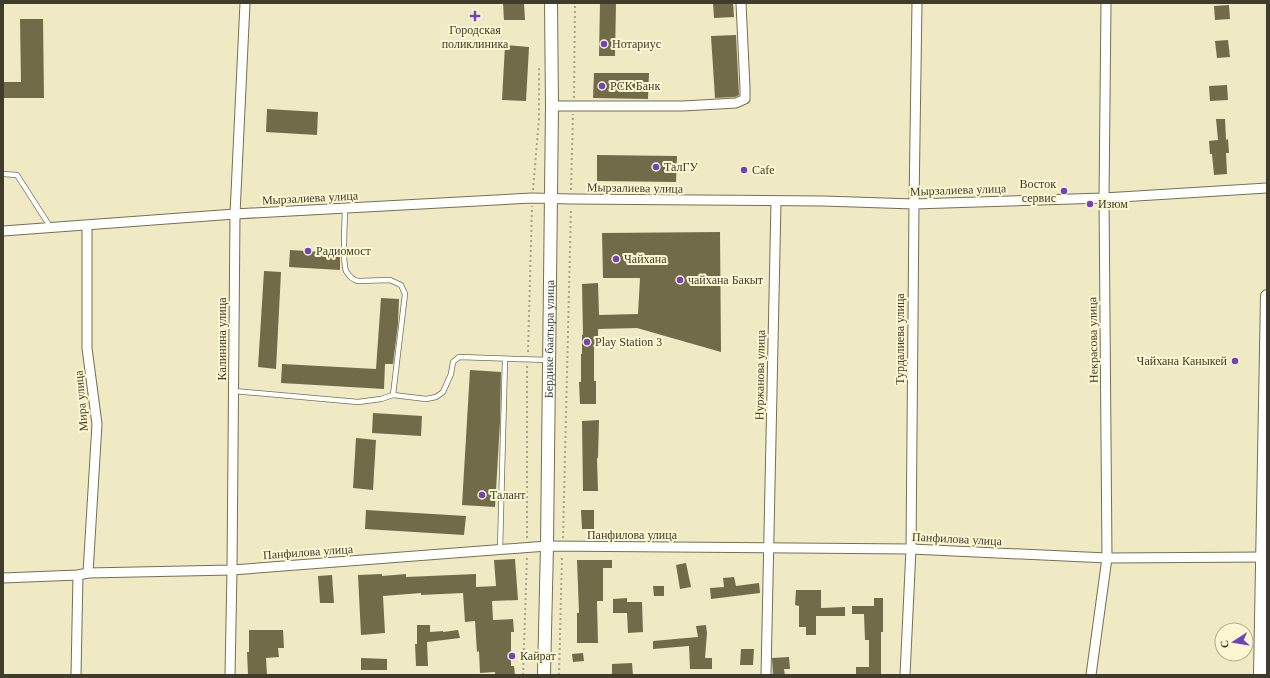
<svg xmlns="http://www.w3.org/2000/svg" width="1270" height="678" font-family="'Times New Roman',serif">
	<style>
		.building { fill: #716b4a }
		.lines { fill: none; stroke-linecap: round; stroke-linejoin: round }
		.service-casing { stroke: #76704f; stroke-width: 6 }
		.minor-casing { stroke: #76704f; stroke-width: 11 }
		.tertiary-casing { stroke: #76704f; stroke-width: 14 }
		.path { stroke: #a9a488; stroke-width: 2; stroke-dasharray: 2 3; stroke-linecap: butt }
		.service { stroke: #fff; stroke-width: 4.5 }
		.minor { stroke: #fff; stroke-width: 9 }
		.tertiary { stroke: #fff; stroke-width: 12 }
		.poi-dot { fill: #6e43bb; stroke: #fcf6d1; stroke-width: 1.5 }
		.labels { text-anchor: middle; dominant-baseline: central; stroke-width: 4; stroke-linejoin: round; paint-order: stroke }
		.poi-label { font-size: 12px; fill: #3f3c2e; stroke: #fcf6d1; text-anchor: start }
		.street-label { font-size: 12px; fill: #3f3c2e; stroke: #fcf6d1 }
	</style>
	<rect width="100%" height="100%" fill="#efe9c4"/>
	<g class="building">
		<polygon points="503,3 524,3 525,20 504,20"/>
		<polygon points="600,3 616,3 615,56 599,56"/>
		<polygon points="713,3 733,3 734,17 714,18"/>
		<polygon points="1229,5 1230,19 1215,20 1214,6"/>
		<polygon points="20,19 43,19 44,98 3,98 3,82 21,82"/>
		<polygon points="736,35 739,95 735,97 715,98 711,36"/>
		<polygon points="1228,40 1230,57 1217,58 1215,41"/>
		<polygon points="505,45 529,47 526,101 502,100"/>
		<polygon points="594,73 649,73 648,99 593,98"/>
		<polygon points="1227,85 1228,100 1210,101 1209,86"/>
		<polygon points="267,109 318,112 317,135 266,132"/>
		<polygon points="1216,119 1225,119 1226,140 1228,139 1229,153 1226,153 1227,174 1214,175 1212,154 1210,154 1209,141 1218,140"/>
		<polygon points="597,155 677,156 676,182 597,181"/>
		<polygon points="720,232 721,352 637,328 598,329 598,348 594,348 594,381 596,381 596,404 580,404 579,382 581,382 581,354 582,354 582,335 583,335 582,284 598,283 599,315 638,314 640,278 603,278 602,233"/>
		<polygon points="290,250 340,253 340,270 289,267"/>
		<polygon points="264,271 281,272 276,369 258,367"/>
		<polygon points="381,298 399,299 398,324 393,364 385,364 384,389 281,383 282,364 376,369"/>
		<polygon points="470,370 501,372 500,422 495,507 462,505"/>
		<polygon points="373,413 422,416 421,436 372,433"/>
		<polygon points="599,420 598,458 597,458 598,491 583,491 582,421"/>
		<polygon points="356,438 376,440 373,490 353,488"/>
		<polygon points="366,510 466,516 464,535 365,529"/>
		<polygon points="581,510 594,510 594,529 582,529"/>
		<polygon points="515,559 518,600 492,601 493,620 513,619 514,632 511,632 511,666 514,666 515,675 495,675 495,672 480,673 479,651 477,652 475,621 465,622 463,593 421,595 421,593 383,596 385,633 361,635 358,575 382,574 382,576 406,574 406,577 476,574 476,587 496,586 494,560"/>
		<polygon points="577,560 612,560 612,568 603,568 603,601 597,601 598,643 577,643 577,613 579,613"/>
		<polygon points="686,563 691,587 680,589 676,565"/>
		<polygon points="332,575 334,603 320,603 318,576"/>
		<polygon points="734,577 736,586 759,583 760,593 711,599 710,588 724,587 723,578"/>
		<polygon points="653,586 664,586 664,596 654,596"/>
		<polygon points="796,590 821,590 821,608 845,607 845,616 816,616 816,635 806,635 806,627 799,627 799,606 795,605"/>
		<polygon points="627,598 627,602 642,602 643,632 628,633 627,613 613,613 613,599"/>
		<polygon points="874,598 883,598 883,632 881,632 881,675 856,675 856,667 869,667 869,640 865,640 864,614 852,614 852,606 874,606"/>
		<polygon points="417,625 430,625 430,632 443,631 443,632 458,630 460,638 427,642 428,666 416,666 415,644 417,644"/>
		<polygon points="706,625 707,633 705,658 712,658 712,669 690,669 689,646 653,649 653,641 698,637 696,626"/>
		<polygon points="249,630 283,630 284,648 278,648 279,657 266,658 267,675 248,675 247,652 249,652"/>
		<polygon points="741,649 754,649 753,665 740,665"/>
		<polygon points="583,653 584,661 573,662 572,654"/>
		<polygon points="789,657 790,669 784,669 785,675 773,675 772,658"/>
		<polygon points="361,658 387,659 387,670 361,670"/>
		<polygon points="632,663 633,675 612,675 612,664"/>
	</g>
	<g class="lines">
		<defs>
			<g id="service">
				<polyline points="3,174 17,175 51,228"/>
				<path d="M345,208c0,13 -3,54 1,63 3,5 7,9 12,10l32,-1 11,5 4,9 -12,101"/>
				<polyline points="234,391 358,402 381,399 393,395 426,399 436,397 443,392 451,374 453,362 459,357 549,360"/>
				<polyline points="500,550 505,359"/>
			</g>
			<g id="minor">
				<polyline points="552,106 683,106 736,103 745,99 745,88 741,3"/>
				<polyline points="87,226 87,348 97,424 88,573"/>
				<polyline points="3,231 235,214 532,198 571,199 823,201 914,204 1104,198 1267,188"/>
				<polyline points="3,578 78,575 88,573 232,570 547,546 911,549 1107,558 1267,557"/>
				<polyline points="76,675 78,575"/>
				<polyline points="230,675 232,570 235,214 245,3"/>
				<polyline points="766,675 776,202"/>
				<polyline points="905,675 911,549 914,204 917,3"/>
				<polyline points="1091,675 1107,558 1104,198 1106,3"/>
			</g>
			<g id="tertiary">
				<path id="s1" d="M544,675l3,-129 5,-440 -1,-103"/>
				<polyline points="1260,675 1267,296"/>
			</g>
		</defs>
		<use href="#service" class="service-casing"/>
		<use href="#minor" class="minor-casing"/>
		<use href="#tertiary" class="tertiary-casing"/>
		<g class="path">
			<polyline points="574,98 575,3"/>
			<polyline points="533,190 539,118 539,67"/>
			<polyline points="571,190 573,114"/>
			<polyline points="528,352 532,206"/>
			<polyline points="527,538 527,366"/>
			<polyline points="563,538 571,208"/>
			<polyline points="523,675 527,556"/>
			<polyline points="559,675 562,556"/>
		</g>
		<use href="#service" class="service"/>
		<use href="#minor" class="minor"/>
		<use href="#tertiary" class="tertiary"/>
	</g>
	<g class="poi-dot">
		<path d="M473 10h4v4h4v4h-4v4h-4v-4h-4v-4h4z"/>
		<circle cx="604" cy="44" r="4"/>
		<circle cx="602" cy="86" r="4"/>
		<circle cx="656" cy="167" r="4"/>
		<circle cx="744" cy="170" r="4"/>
		<circle cx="1064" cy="191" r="4"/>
		<circle cx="1090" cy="204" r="4"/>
		<circle cx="308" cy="251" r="4"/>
		<circle cx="616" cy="259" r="4"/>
		<circle cx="680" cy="280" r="4"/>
		<circle cx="587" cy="342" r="4"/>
		<circle cx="1235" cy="361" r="4"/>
		<circle cx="482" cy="495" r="4"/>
		<circle cx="512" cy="656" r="4"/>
	</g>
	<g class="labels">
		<g class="poi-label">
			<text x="475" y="30" text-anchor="middle">Городская<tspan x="475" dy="14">поликлиника</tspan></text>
			<text x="612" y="44">Нотариус</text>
			<text x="610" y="86">РСК Банк</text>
			<text x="664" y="167">ТалГУ</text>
			<text x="752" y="170">Cafe</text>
			<text x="1056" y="184" text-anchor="end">Восток<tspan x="1056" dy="14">сервис</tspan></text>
			<text x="1098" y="204">Изюм</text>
			<text x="316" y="251">Радиомост</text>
			<text x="624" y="259">Чайхана</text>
			<text x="688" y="280">чайхана Бакыт</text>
			<text x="595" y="342">Play Station 3</text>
			<text x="1227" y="361" text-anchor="end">Чайхана Каныкей</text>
			<text x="490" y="495">Талант</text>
			<text x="520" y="656">Кайрат</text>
		</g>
		<g class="street-label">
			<text transform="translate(635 188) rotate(1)">Мырзалиева улица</text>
			<text transform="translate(958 190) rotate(-2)">Мырзалиева улица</text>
			<text transform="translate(310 198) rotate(-3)">Мырзалиева улица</text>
			<text transform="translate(222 339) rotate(-90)">Калинина улица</text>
			<text stroke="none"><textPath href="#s1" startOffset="336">Бердике баатыра улица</textPath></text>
			<text transform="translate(900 339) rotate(-90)">Турдалиева улица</text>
			<text transform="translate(1093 340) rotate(-91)">Некрасова улица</text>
			<text transform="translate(760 375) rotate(-89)">Нуржанова улица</text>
			<text transform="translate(81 401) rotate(-95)">Мира улица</text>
			<text x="632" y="535">Панфилова улица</text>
			<text transform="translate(957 539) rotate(3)">Панфилова улица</text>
			<text transform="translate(308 552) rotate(-4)">Панфилова улица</text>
		</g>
	</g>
	<rect width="1270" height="678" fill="none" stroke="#3f3c2e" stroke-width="8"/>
	<g transform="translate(1234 642) rotate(258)"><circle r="19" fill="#fcf6d1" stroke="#b0ac90"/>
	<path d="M0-3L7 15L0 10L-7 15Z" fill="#6e43bb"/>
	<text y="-6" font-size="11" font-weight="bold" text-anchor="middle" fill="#3f3c2e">С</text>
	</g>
</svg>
